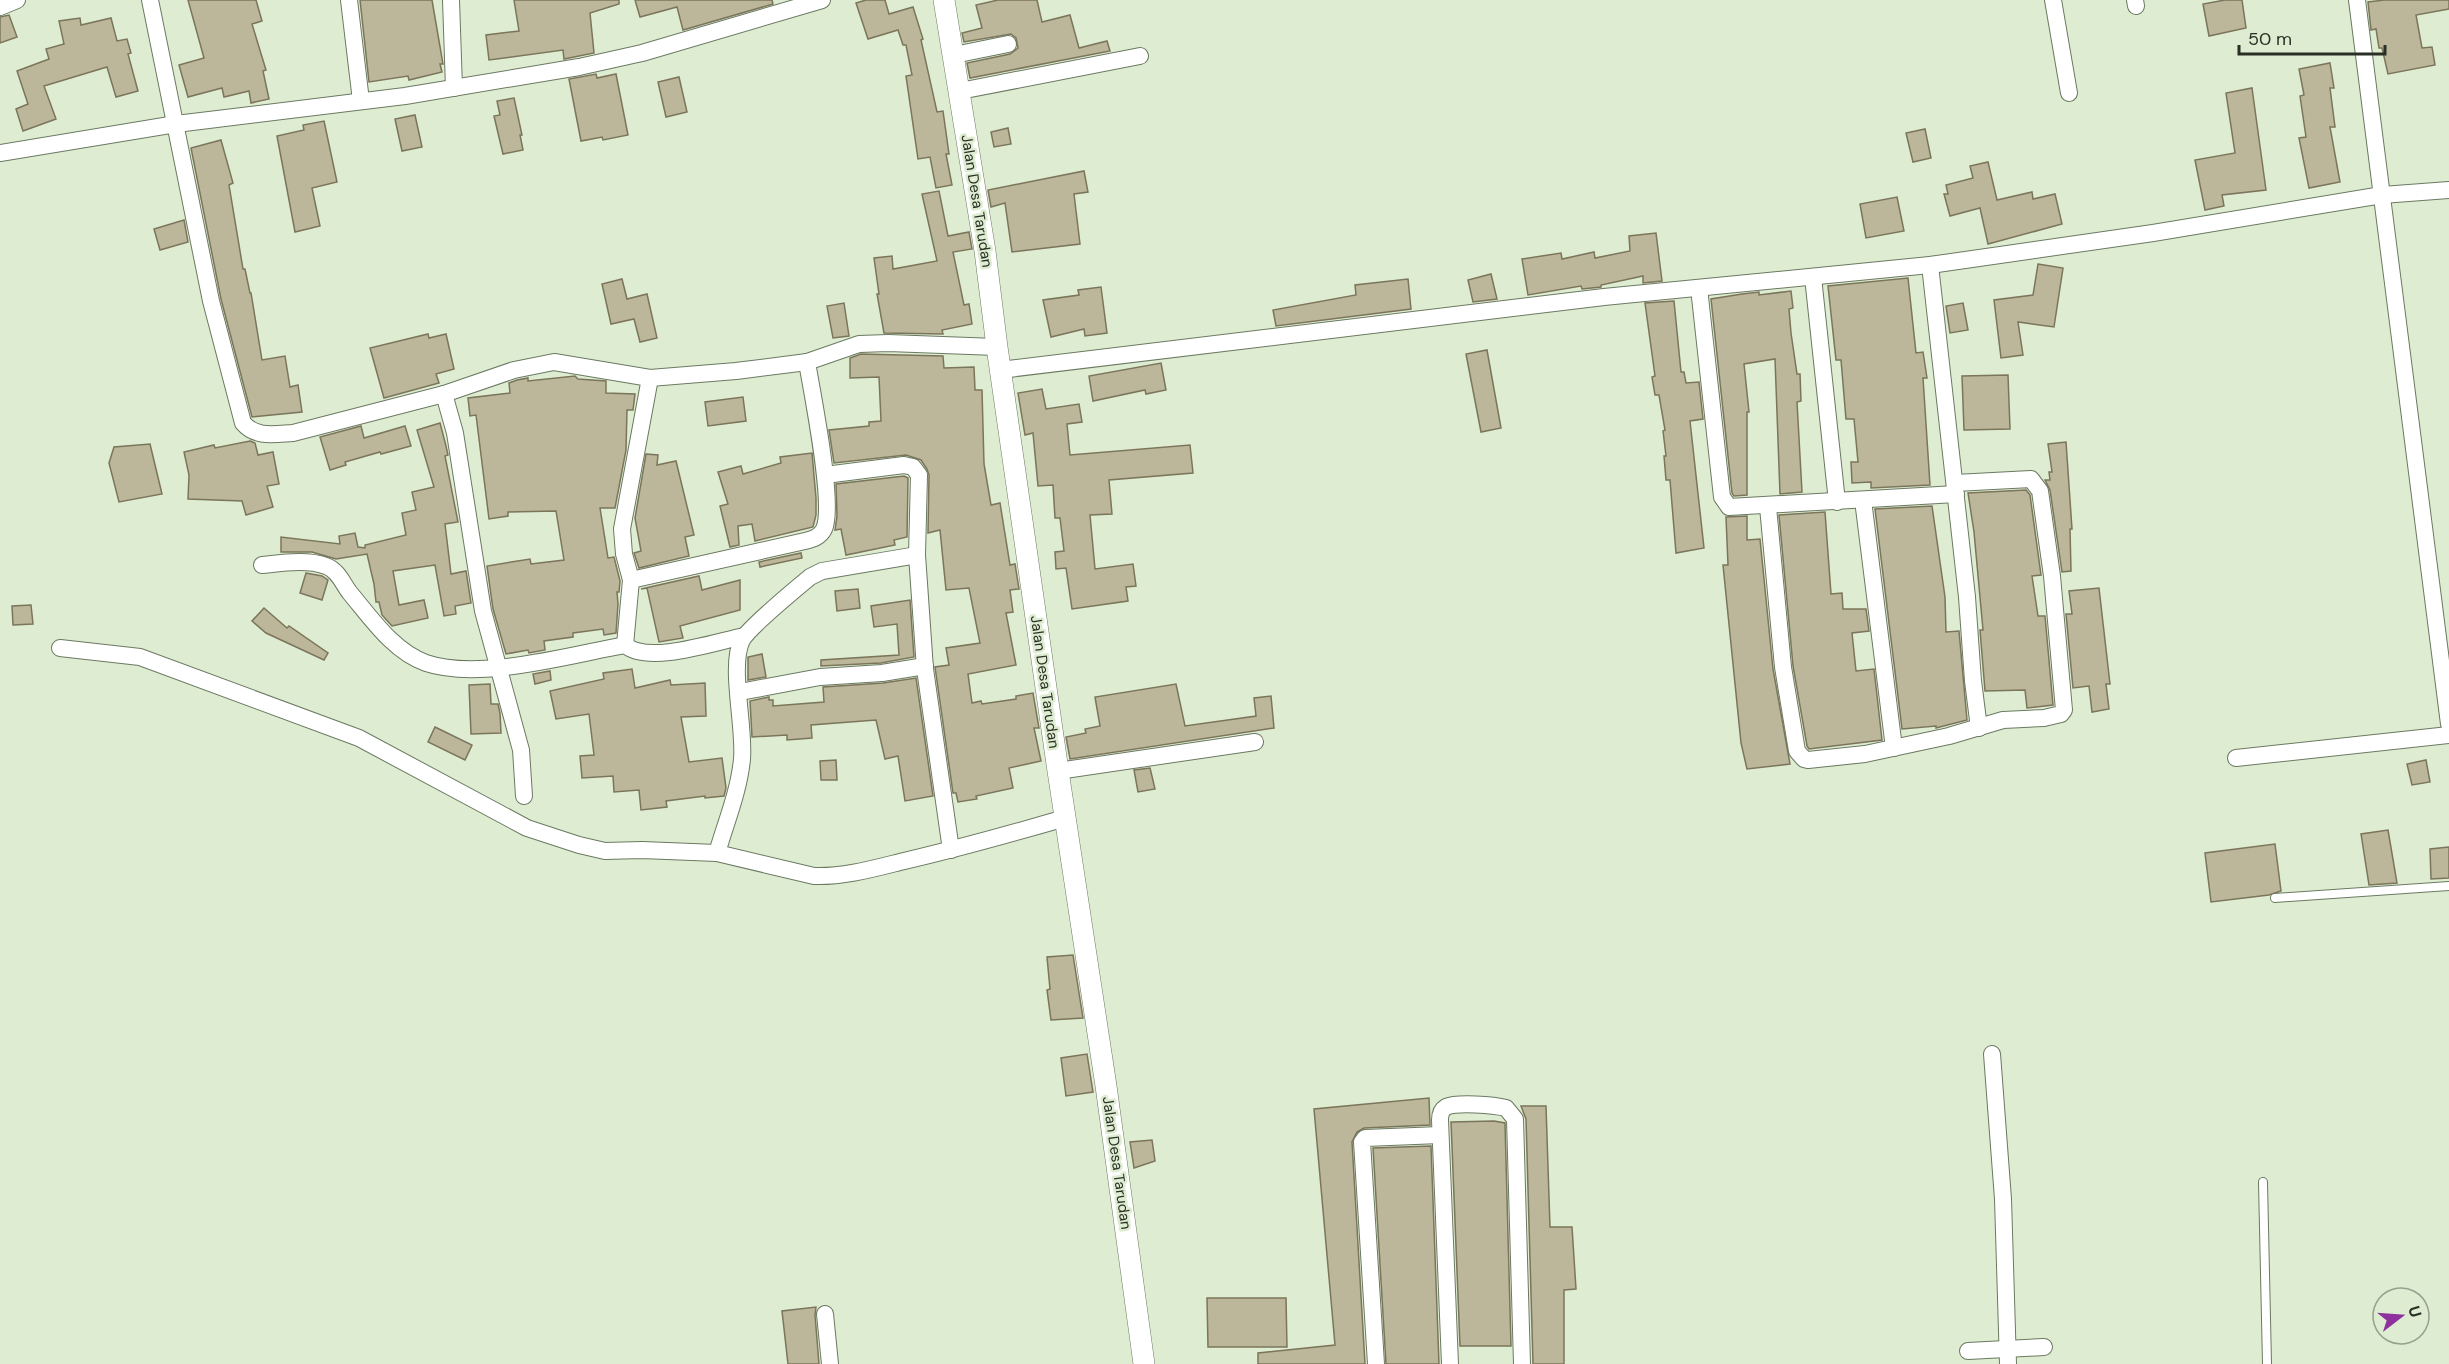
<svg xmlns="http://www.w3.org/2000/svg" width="2449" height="1364" font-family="'DM Sans',sans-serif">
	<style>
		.building { fill: #bcb69a; stroke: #7b755b; stroke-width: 1.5 }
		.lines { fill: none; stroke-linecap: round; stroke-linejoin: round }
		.service-casing { stroke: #6b7961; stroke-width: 10 }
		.minor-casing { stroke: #6b7961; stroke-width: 18 }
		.tertiary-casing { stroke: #6b7961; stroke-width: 22 }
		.service { stroke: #fff; stroke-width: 8 }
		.minor { stroke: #fff; stroke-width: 16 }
		.tertiary { stroke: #fff; stroke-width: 21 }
		.labels { text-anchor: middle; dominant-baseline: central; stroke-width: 5; stroke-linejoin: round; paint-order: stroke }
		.street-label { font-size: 15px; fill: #2a2f25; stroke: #deedd2 }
	</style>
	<rect width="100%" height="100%" fill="#deedd2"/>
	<g class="building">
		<polygon points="188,0 256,0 262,21 252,24 266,70 263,71 269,99 251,103 249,91 224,97 222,88 188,97 179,65 204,58"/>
		<polygon points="360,0 432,0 443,64 440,64 442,72 409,80 408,76 369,82"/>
		<polygon points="514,0 619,0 619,4 590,13 594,53 564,59 563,50 489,60 486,35 519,31"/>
		<polygon points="635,0 772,0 773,4 683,30 677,7 640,17"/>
		<polygon points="866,0 885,0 889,14 913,7 923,39 921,40 937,112 943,111 949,154 946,154 952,185 936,188 930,157 918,159 906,76 912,75 906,45 903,45 898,30 868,39 856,3"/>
		<polygon points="998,0 1037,0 1042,22 1070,15 1079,48 1107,41 1110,51 970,78 967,63 1010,54 1018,48 1016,38 1011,34 964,42 962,33 982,28 976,5"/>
		<polygon points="2225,0 2242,0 2246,28 2209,36 2203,4"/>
		<polygon points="2384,0 2449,0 2449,9 2416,15 2422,48 2432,47 2435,65 2388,74 2382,48 2379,48 2376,29 2371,30 2368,2"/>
		<polygon points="9,15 17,37 0,43 0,17"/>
		<polygon points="80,18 81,25 111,18 117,41 127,39 131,53 128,54 138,91 116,97 107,67 44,86 56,119 23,131 16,109 28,104 17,71 49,59 46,49 64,44 59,21"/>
		<polygon points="2330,63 2334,88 2330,88 2335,127 2330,127 2340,182 2309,188 2299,138 2306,137 2300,96 2304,95 2299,69"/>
		<polygon points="596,74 597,78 616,74 628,135 603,140 602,137 581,141 569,79"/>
		<polygon points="679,77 687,112 666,117 658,82"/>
		<polygon points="2252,88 2266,190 2222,195 2224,206 2205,210 2195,160 2235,153 2226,93"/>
		<polygon points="514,98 522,135 520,135 523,150 503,154 494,116 500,115 497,101"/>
		<polygon points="415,115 422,147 402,151 395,119"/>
		<polygon points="324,121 337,182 312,188 320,226 295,232 277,136 304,130 303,125"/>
		<polygon points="1008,128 1011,144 994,147 991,132"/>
		<polygon points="1925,129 1931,158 1913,162 1906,133"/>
		<polygon points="221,140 233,183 229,185 243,269 245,269 250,293 251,293 262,360 285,356 290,387 298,385 302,412 252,417 221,299 191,148"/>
		<polygon points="1988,162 1997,200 2032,192 2033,199 2055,194 2062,224 1988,244 1980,208 1950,216 1944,194 1948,194 1946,185 1973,178 1970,166"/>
		<polygon points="1084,171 1088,192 1074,194 1080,244 1012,252 1005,203 991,207 988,190"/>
		<polygon points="939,191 948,236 969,232 972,249 953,252 964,305 969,304 972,324 942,330 943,334 884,333 877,294 879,294 874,258 892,256 893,269 937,261 922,194"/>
		<polygon points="1897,197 1904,231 1866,238 1860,204"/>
		<polygon points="184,220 188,242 160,250 154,229"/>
		<polygon points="1656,233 1662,281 1643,283 1643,276 1601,285 1601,287 1582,289 1581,286 1528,295 1522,259 1561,253 1562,259 1594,252 1595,258 1630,251 1629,236"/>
		<polygon points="2038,264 2063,268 2054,327 2018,322 2023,355 2001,358 1994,300 2033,295"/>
		<polygon points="1491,274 1497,299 1473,302 1468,280"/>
		<polygon points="1908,278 1916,353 1923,352 1927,378 1923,378 1930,485 1871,488 1871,482 1852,483 1851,462 1858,462 1854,419 1846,419 1841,360 1836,360 1828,286"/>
		<polygon points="622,279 627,299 647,294 657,338 640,342 634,319 611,324 602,284"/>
		<polygon points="1408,279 1411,309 1276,326 1273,310 1356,295 1355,285"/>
		<polygon points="1101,287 1107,333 1085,336 1084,329 1051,337 1043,300 1079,295 1078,290"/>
		<polygon points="1791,291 1793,308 1789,309 1791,333 1797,374 1800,374 1801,401 1797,402 1802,492 1780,494 1775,359 1744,364 1749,412 1747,412 1747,495 1734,496 1732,493 1711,299 1742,294 1759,292 1759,295"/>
		<polygon points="1674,301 1681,372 1684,372 1686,383 1699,382 1703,419 1690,421 1704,548 1676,553 1670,480 1666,480 1664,456 1666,456 1663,431 1665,430 1659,395 1655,395 1652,377 1655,376 1645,303"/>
		<polygon points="844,303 849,336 833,338 827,306"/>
		<polygon points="1963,303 1968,330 1950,333 1946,306"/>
		<polygon points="428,334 429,338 446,334 454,369 436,374 439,383 384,398 370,348"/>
		<polygon points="1487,350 1501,428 1481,432 1466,354"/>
		<polygon points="861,354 943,356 944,368 974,367 975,390 982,390 984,464 991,505 1000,503 1010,565 1015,564 1019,589 1010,590 1013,612 1006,613 1016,665 968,674 972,703 981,701 982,704 1016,699 1016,696 1033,693 1039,728 1034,728 1041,761 1009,768 1013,788 976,796 977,799 958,802 956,793 953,793 935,667 949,665 946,648 980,643 969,588 946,590 940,530 928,533 929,475 927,469 921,460 906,455 834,463 829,430 869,426 869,422 881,421 879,377 850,378 850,358"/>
		<polygon points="1161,363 1166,390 1146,394 1145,390 1093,401 1089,376"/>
		<polygon points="2008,375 2010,429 1964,430 1962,376"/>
		<polygon points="575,376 578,379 606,381 606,393 635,394 633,410 627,410 626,450 615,508 600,508 608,558 614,557 620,581 619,592 617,592 618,604 616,633 604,635 603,629 573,633 573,637 544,641 545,650 529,653 528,650 506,654 493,609 487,566 530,559 531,564 564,560 556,511 508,512 508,516 489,519 476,415 470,416 468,398 510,393 509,383 517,380 528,378 528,381"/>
		<polygon points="1042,389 1046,409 1079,404 1082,422 1067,424 1070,455 1190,445 1193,473 1109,480 1112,514 1090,515 1095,569 1133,564 1136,586 1126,587 1128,601 1072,609 1066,568 1056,569 1055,552 1064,551 1060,518 1055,518 1053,485 1038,486 1033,433 1025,435 1018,393"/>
		<polygon points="743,397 746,421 708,426 705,402"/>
		<polygon points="440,423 446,446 448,455 445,456 458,522 445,524 451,574 466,571 471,603 455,606 456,614 444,616 435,565 393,571 399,605 424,600 428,618 392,626 382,615 379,602 376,602 374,584 367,554 336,559 312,552 281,552 281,537 340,544 339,536 355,533 358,547 365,548 365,545 406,535 402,513 416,510 412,492 434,487 417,430"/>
		<polygon points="361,426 364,438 405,426 411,446 381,454 380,452 345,462 346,465 330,470 320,437"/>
		<polygon points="250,441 255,443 258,455 273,452 279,484 267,486 273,507 246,515 242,501 188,499 189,475 184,452 214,445 215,448"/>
		<polygon points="2066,442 2072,529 2070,529 2071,571 2062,572 2050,490 2045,480 2050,480 2049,472 2052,472 2048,444"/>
		<polygon points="150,444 162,494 119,502 109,463 114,447"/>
		<polygon points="812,453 816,498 816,515 813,527 755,541 752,524 738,526 739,545 730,547 720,506 728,504 718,472 741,466 743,474 781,463 780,457"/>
		<polygon points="646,454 658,455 657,465 676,461 694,535 685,537 689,556 639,568 634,553 641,551 635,518"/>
		<polygon points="904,476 908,478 907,537 894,540 895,545 846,555 841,529 835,530 837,516 836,484"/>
		<polygon points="2026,490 2030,495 2041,575 2032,576 2038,616 2045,616 2053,705 2027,708 2025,690 1985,691 1980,630 1983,630 1974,532 1968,493"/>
		<polygon points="1932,506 1945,597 1946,632 1959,631 1967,720 1936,728 1936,726 1902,729 1875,509"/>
		<polygon points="1825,512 1831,594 1842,593 1843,609 1866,609 1869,631 1852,633 1856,671 1874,669 1882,740 1809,749 1807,746 1793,666 1779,515"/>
		<polygon points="1747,516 1747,540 1760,539 1773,669 1790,764 1747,769 1741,743 1723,565 1728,565 1726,517"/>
		<polygon points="801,553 802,558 760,567 759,562"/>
		<polygon points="306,573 322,576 328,580 322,600 300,593"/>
		<polygon points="699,576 702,590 740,580 740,610 680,626 683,638 659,642 647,588 641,589"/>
		<polygon points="2099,588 2110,684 2106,684 2109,709 2092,712 2089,686 2073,688 2066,614 2072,614 2069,591"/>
		<polygon points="858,589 860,608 837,611 835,591"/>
		<polygon points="910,600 914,657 881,663 821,666 821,660 899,655 897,624 874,627 871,606"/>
		<polygon points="31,605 33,624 13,625 12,606"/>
		<polygon points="264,608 287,628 289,626 328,653 324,660 266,633 252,621"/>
		<polygon points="762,654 766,677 748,680 748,657"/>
		<polygon points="632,669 635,688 670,680 671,685 705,683 706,716 681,717 689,762 722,758 726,788 724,796 705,798 705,796 666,801 667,807 641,810 639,790 614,792 613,776 582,778 580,756 594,755 589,714 556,719 550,691 604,679 603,673"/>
		<polygon points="550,671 551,680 535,684 533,674"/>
		<polygon points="916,678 933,796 905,801 898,756 885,759 876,720 811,725 812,738 787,740 787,735 752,737 750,701 769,697 769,700 773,700 773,706 824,702 823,687 883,683"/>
		<polygon points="490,684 491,704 498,704 500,713 501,733 471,734 469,685"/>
		<polygon points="1176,684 1185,726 1256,716 1254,698 1271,696 1274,728 1070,759 1066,737 1086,733 1085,729 1100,726 1095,697"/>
		<polygon points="435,727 472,745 465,760 428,742"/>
		<polygon points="836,760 837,780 821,780 820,761"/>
		<polygon points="2426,760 2430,782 2412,785 2407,764"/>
		<polygon points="1150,768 1155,789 1138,792 1134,770"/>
		<polygon points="2388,830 2397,883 2369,885 2361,834"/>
		<polygon points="2275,844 2281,891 2269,895 2211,902 2205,853"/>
		<polygon points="2449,847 2449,878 2431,879 2430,849"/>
		<polygon points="1073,955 1083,1018 1051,1020 1047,990 1050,989 1047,957"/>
		<polygon points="1087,1054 1093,1092 1066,1096 1061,1058"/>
		<polygon points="1429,1098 1430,1125 1364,1128 1357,1132 1352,1142 1365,1364 1258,1364 1258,1353 1335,1345 1314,1109"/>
		<polygon points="1521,1106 1546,1106 1550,1227 1572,1227 1576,1289 1564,1290 1564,1364 1533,1364 1526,1119"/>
		<polygon points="1494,1121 1505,1123 1511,1346 1460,1346 1451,1122"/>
		<polygon points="1152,1140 1155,1161 1134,1168 1130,1142"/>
		<polygon points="1431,1146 1439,1364 1386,1364 1373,1148"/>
		<polygon points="1207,1298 1286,1298 1287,1347 1208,1347"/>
		<polygon points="816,1307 815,1315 819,1364 788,1364 782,1311"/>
	</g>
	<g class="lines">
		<defs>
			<g id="service">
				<polyline points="2275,898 2449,886"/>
				<polyline points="2263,1182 2267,1364"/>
			</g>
			<g id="minor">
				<path d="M150,0l61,301 32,122c13,15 31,11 50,10l151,-39 70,-24 40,-8 96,16 86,-7 71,-9 52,-18 29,-1 109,4"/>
				<polyline points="349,0 361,101"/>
				<polyline points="451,0 454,88"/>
				<polyline points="2053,0 2069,93"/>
				<polyline points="2135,0 2136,6"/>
				<polyline points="2357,0 2449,724"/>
				<polyline points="0,7 17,0"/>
				<polyline points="954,55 1008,44"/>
				<polyline points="960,91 1140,56"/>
				<polyline points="0,153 176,124 405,96 579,67 642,53 822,0"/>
				<polyline points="1930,265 1967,597 1973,681 1979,728"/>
				<polyline points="1813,277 1837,502"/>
				<polyline points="1699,288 1722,497 1729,507 1956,494"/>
				<polyline points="1000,370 1604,297 1930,265 2153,233 2382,195 2449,190"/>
				<polyline points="444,394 455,433 483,611 521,750 524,796"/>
				<polyline points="825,475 904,465 913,467 919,475 917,555 925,669 951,850"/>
				<polyline points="1863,500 1894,748"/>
				<polyline points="1768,507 1783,667 1797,751 1804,759 1808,760 1865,754 1949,736 2003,720 2044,718 2061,714 2064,710 2052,576 2040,491 2031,479 1955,483"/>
				<path d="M262,565c20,-2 45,-6 64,1 12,4 17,18 24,27 21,25 44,59 76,70 53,18 144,-8 199,-18"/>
				<path d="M631,580l174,-39c8,-2 15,-4 19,-12 11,-24 -12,-136 -17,-167"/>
				<polyline points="625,645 631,580 624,554 622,529 650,378"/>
				<path d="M625,645c23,20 90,-3 119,-9"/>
				<path d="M60,648l80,9 219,81 168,90 52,17 26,6 37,-1 75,3 97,23c29,1 58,-7 86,-14 56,-13 110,-28 165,-44"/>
				<polyline points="740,692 820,677 882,673 925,666"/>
				<polyline points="2236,758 2449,735"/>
				<polyline points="1058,771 1255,742"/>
				<path d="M717,853c9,-31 22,-62 25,-94 3,-33 -13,-93 0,-119 7,-13 54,-51 68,-63l12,-6 95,-16"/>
				<polyline points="1992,1054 2003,1199 2008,1364"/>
				<polyline points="825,1314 830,1364"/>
				<polyline points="1968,1351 2044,1347"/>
				<polyline points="1376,1364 1362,1142 1365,1138 1440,1135"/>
				<path d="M1450,1364l-10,-244c0,-5 1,-10 6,-13 11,-5 48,-2 60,1l9,11 7,245"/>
			</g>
			<polyline id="tertiary" points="944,0 985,251 997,347 1058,771 1106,1086 1144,1364"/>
		</defs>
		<use href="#service" class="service-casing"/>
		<use href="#minor" class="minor-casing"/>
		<use href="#tertiary" class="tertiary-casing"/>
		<use href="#service" class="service"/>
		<use href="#minor" class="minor"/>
		<use href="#tertiary" class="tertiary"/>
	</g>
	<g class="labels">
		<g class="street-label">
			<text transform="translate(977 201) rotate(81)">Jalan Desa Tarudan</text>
			<text transform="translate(1045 682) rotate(82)">Jalan Desa Tarudan</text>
			<text transform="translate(1117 1163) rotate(82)">Jalan Desa Tarudan</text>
		</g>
	</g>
	<g transform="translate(2401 1316) rotate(73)"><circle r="28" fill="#deedd2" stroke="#96a18d" stroke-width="1.5"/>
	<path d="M0-4.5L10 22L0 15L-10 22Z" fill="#8e329d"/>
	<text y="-9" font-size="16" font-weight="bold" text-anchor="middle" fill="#2a2f25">U</text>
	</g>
	<path d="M2239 45v9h146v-9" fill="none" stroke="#2a2f25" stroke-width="3"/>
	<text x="2248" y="45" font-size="18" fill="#2a2f25" stroke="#deedd2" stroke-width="4.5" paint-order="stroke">50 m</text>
</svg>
